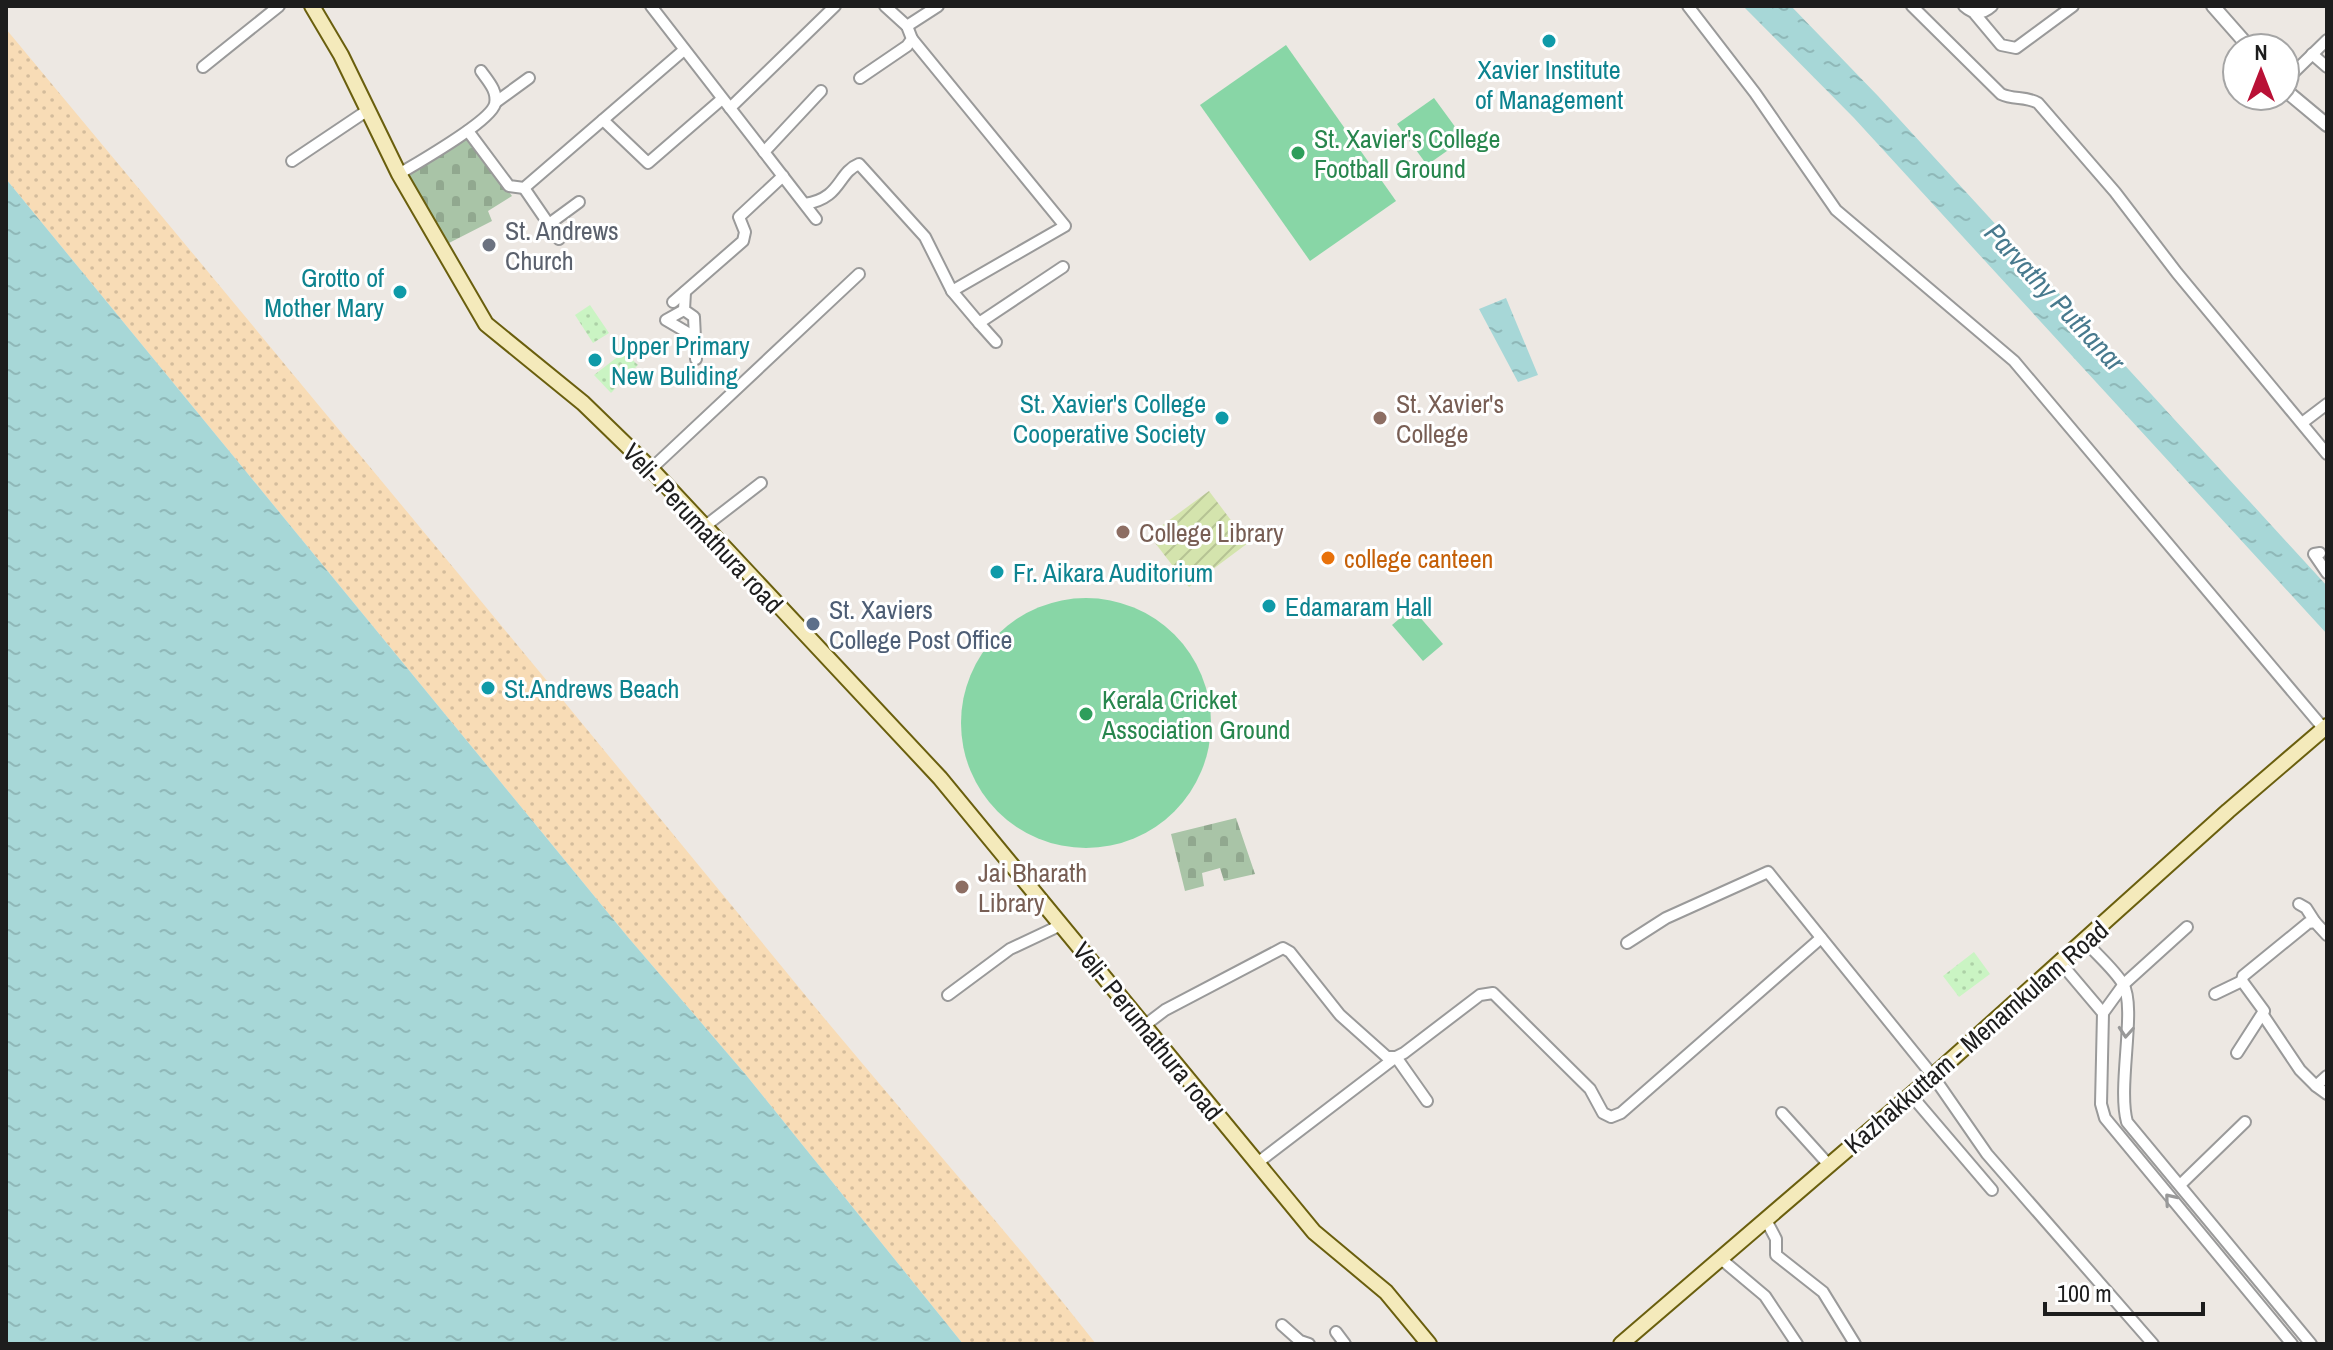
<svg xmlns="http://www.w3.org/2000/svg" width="2333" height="1350" font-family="'Archivo Narrow',sans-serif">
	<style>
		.sand { fill: url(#sand-dots) }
		.cemetery { fill: url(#cemetery-stones) }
		.park { fill: url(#park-dots) }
		.garden { fill: url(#garden-furrows) }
		.pitch { fill: #88d6a6 }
		.water { fill: url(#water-ripples) }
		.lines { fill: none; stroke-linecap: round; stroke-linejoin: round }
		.minor-casing { stroke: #9a9a9a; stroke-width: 14 }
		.tertiary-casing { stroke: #9a9a9a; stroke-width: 16 }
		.secondary-casing { stroke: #6a5f0e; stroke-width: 18 }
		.minor { stroke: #fff; stroke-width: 10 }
		.tertiary { stroke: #fff; stroke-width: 12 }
		.secondary { stroke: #f4eabb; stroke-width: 14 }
		.oneway { stroke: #999 }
		.culture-dot { fill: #0f9aa8; stroke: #fff; stroke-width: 3 }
		.leisure-dot { fill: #2e9e5b; stroke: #fff; stroke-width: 3 }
		.worship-dot { fill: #6b7280; stroke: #fff; stroke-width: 3 }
		.education-dot { fill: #8d6e63; stroke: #fff; stroke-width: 3 }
		.food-dot { fill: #e8710a; stroke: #fff; stroke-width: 3 }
		.service-dot { fill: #5c6f8a; stroke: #fff; stroke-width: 3 }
		.labels { text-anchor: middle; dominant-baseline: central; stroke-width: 6; stroke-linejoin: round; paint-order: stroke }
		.culture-label { font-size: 26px; fill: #0d838f; stroke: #fff; text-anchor: start }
		.leisure-label { font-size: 26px; fill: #27864d; stroke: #fff; text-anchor: start }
		.worship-label { font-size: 26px; fill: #5b616d; stroke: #fff; text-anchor: start }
		.education-label { font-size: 26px; fill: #785e54; stroke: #fff; text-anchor: start }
		.street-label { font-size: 26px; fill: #1d1d1d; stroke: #fff }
		.food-label { font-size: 26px; fill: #c56008; stroke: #fff; text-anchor: start }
		.service-label { font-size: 26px; fill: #4e5e75; stroke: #fff; text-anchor: start }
		.water-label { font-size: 28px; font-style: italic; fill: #487a8e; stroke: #fff }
	</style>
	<defs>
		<pattern id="sand-dots" width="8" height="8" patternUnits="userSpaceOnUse" patternTransform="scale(2)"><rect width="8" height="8" fill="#f8dcb6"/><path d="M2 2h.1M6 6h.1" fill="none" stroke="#d4bc9c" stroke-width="1.8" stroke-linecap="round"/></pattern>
		<pattern id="cemetery-stones" width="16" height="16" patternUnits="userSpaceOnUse" patternTransform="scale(2)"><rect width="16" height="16" fill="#a9c4a7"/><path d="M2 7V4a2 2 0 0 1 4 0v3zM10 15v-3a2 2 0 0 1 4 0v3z" fill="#91a88f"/></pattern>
		<pattern id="park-dots" width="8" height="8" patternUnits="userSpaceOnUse" patternTransform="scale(2)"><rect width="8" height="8" fill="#caf4c3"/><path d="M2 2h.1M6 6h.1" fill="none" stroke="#add1a7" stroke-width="1.8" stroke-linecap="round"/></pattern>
		<pattern id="garden-furrows" width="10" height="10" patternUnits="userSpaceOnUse" patternTransform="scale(2)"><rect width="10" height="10" fill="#d4e4ad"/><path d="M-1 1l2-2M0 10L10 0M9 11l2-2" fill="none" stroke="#b6c394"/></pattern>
		<pattern id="water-ripples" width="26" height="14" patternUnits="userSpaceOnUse" patternTransform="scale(2)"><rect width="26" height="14" fill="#a7d7d7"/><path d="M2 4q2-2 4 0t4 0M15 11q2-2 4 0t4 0" fill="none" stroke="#8fb8b8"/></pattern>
	</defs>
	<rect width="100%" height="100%" fill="#ede8e3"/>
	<path class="sand" d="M6,29c269,323 538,647 804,972 95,115 194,226 286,343h-133l-217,-269 -119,-139 -621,-757z"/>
	<g class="cemetery">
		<polygon points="465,138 473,143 512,196 488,211 492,221 449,243 408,174"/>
		<polygon points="1236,818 1255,874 1224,881 1220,868 1202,873 1204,886 1185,891 1171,834"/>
	</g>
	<g class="park">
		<polygon points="590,305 609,333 593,343 575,315"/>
		<polygon points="624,352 638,365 611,393 594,375"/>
		<polygon points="1974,952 1990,974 1959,997 1943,976"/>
	</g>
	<polygon class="garden" points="1209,491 1248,543 1189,587 1149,535"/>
	<g class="pitch">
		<polygon points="1286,45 1396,201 1310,261 1200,105"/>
		<polygon points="1434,98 1464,139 1427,165 1397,124"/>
		<circle cx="1086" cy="723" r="125"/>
		<polygon points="1412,608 1443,644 1423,661 1392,625"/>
	</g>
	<g class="water">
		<polygon points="1743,6 1791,6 1878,96 2327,586 2327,634 1854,118"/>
		<polygon points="6,179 627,936 746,1075 963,1344 6,1344"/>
		<polygon points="1506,298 1538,375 1518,382 1479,309"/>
	</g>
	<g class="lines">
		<defs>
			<g id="minor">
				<polyline points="651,6 816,219"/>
				<polyline points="1688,6 1755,93 1836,210 2014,361 2324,729"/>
				<path d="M1912,6l89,88c12,6 25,2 37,9l77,89 62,81 150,181"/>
				<path d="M1964,6c10,9 18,9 28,0"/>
				<polyline points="1975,14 2001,45 2016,48 2073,6"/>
				<polyline points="907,26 938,6"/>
				<polyline points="912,39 1065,226 952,291"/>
				<polyline points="2312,54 2327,67"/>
				<polyline points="203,67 279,6"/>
				<polyline points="860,78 907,46 912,39 907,26 885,6"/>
				<polyline points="2285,81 2327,40"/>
				<polyline points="496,102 529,78"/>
				<polyline points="730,108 835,6"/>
				<polyline points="603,120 648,163 722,99"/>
				<polyline points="468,131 509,186 524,188 684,50"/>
				<polyline points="764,152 821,91"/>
				<polyline points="292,161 368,110"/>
				<path d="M399,174c18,-11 91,-52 96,-70 3,-13 -7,-23 -14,-33"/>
				<polyline points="524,188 559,239"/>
				<path d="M805,204c37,-6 32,-31 54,-40l66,73 27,54 27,32 84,-56"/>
				<polyline points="549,224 579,202"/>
				<polyline points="685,292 684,310 694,317 696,359"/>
				<polyline points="673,302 743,241 745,232 739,217 783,176"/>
				<polyline points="684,310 666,320 695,337"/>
				<polyline points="979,323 996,342"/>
				<polyline points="2302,423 2327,404"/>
				<polyline points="651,469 859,274"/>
				<polyline points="704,527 761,483"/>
				<polyline points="2320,553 2314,554 2327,573"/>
				<polyline points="2299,904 2306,908 2315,922"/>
				<path d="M2085,941c12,14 29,28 38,43 14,23 -6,102 4,138l184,222"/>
				<polyline points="1627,943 1666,918 1768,872 1933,1076 1987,1154 2153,1344"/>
				<polyline points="2059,961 2103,1013 2101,1104 2105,1118 2292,1344"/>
				<polyline points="2215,994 2242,981"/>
				<polyline points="948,995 1010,949 1061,925"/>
				<polyline points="2103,1013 2124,984 2187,927"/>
				<polyline points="2263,1015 2300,1070 2316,1086 2327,1076"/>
				<polyline points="1144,1026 1165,1010 1283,948 1290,952 1340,1015 1387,1057 1396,1057 1404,1053 1480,995 1493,993 1590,1089 1603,1113 1611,1117 1621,1113 1821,938"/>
				<polyline points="2237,1053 2264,1011 2242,981 2243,976 2308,923 2315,922 2327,935"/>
				<polyline points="2316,1086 2327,1094"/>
				<polyline points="1911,1095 1992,1190"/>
				<polyline points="1782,1113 1829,1165"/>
				<polyline points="1256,1164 1396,1057 1427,1101"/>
				<polyline points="2180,1185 2245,1122"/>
				<polyline points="1766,1220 1776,1239 1776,1255 1823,1292 1855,1344"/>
				<polyline points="1721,1259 1765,1296 1797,1344"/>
				<polyline points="1282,1325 1300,1341 1309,1344"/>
				<polyline points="1336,1332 1345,1344"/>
			</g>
			<g id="tertiary">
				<polyline points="2213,6 2250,48"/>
				<polyline points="2285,90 2327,125"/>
			</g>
			<g id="secondary">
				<polyline points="312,6 341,55 399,174 486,324 583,403 651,469 940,778 1314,1232 1386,1292 1429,1344"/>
				<polyline points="1621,1344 1933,1076 2228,811 2327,726"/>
			</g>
		</defs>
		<use href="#minor" class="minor-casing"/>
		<use href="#tertiary" class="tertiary-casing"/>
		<use href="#secondary" class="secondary-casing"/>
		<use href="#minor" class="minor"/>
		<use href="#tertiary" class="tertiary"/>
		<use href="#secondary" class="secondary"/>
	</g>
	<defs><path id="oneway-chevron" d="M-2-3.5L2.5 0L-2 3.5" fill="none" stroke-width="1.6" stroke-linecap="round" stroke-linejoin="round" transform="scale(2)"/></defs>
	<g class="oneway">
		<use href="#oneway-chevron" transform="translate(2126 1032) rotate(94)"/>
		<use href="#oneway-chevron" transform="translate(2170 1199) rotate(-130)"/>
	</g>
	<g class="culture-dot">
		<circle cx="1549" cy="41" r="8"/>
		<circle cx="400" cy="292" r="8"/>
		<circle cx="595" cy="360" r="8"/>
		<circle cx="1222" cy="418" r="8"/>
		<circle cx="997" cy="572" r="8"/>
		<circle cx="1269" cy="606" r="8"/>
		<circle cx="488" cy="688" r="8"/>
	</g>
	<g class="leisure-dot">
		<circle cx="1298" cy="153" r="8"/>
		<circle cx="1086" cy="714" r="8"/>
	</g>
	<circle class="worship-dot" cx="489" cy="245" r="8"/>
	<g class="education-dot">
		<circle cx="1380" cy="418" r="8"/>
		<circle cx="1123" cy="532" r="8"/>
		<circle cx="962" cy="887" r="8"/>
	</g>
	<circle class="food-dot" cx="1328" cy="558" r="8"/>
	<circle class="service-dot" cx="813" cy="624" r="8"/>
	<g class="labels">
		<g class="culture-label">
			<text x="1549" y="69" text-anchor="middle">Xavier Institute<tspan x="1549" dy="30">of Management</tspan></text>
			<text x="384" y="277" text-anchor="end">Grotto of<tspan x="384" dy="30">Mother Mary</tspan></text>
			<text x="611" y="345">Upper Primary<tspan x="611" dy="30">New Buliding</tspan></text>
			<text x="1206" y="403" text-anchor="end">St. Xavier's College<tspan x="1206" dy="30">Cooperative Society</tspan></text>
			<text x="1013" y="572">Fr. Aikara Auditorium</text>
			<text x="1285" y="606">Edamaram Hall</text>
			<text x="504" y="688">St.Andrews Beach</text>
		</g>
		<g class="leisure-label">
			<text x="1314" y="138">St. Xavier's College<tspan x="1314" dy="30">Football Ground</tspan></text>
			<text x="1102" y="699">Kerala Cricket<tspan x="1102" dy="30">Association Ground</tspan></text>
		</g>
		<g class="worship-label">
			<text x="505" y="230">St. Andrews<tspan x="505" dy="30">Church</tspan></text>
		</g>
		<g class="education-label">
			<text x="1396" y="403">St. Xavier's<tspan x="1396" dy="30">College</tspan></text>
			<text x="1139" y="532">College Library</text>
			<text x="978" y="872">Jai Bharath<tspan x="978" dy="30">Library</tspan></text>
		</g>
		<g class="street-label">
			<text transform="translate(703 528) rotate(47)">Veli- Perumathura road</text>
			<text transform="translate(1148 1031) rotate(51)">Veli- Perumathura road</text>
			<text transform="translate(1976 1037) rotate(-41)">Kazhakkuttam - Menamkulam Road</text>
		</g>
		<g class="food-label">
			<text x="1344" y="558">college canteen</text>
		</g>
		<g class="service-label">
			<text x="829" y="609">St. Xaviers<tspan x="829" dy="30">College Post Office</tspan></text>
		</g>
		<g class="water-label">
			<text transform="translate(2055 297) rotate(47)">Parvathy Puthanar</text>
		</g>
	</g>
	<rect width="2333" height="1350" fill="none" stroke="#1d1d1d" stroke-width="16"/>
	<g transform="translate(2261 72)"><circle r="38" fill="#ffffff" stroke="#a5a5a5" stroke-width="2"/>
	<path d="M0-6L14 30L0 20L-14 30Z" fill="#b91136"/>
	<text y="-12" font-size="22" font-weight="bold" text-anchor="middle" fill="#1d1d1d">N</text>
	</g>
	<path d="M2045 1302v12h158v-12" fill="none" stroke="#1d1d1d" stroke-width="4"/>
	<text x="2057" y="1302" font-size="24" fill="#1d1d1d" stroke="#ffffff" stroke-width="6" paint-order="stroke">100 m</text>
</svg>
